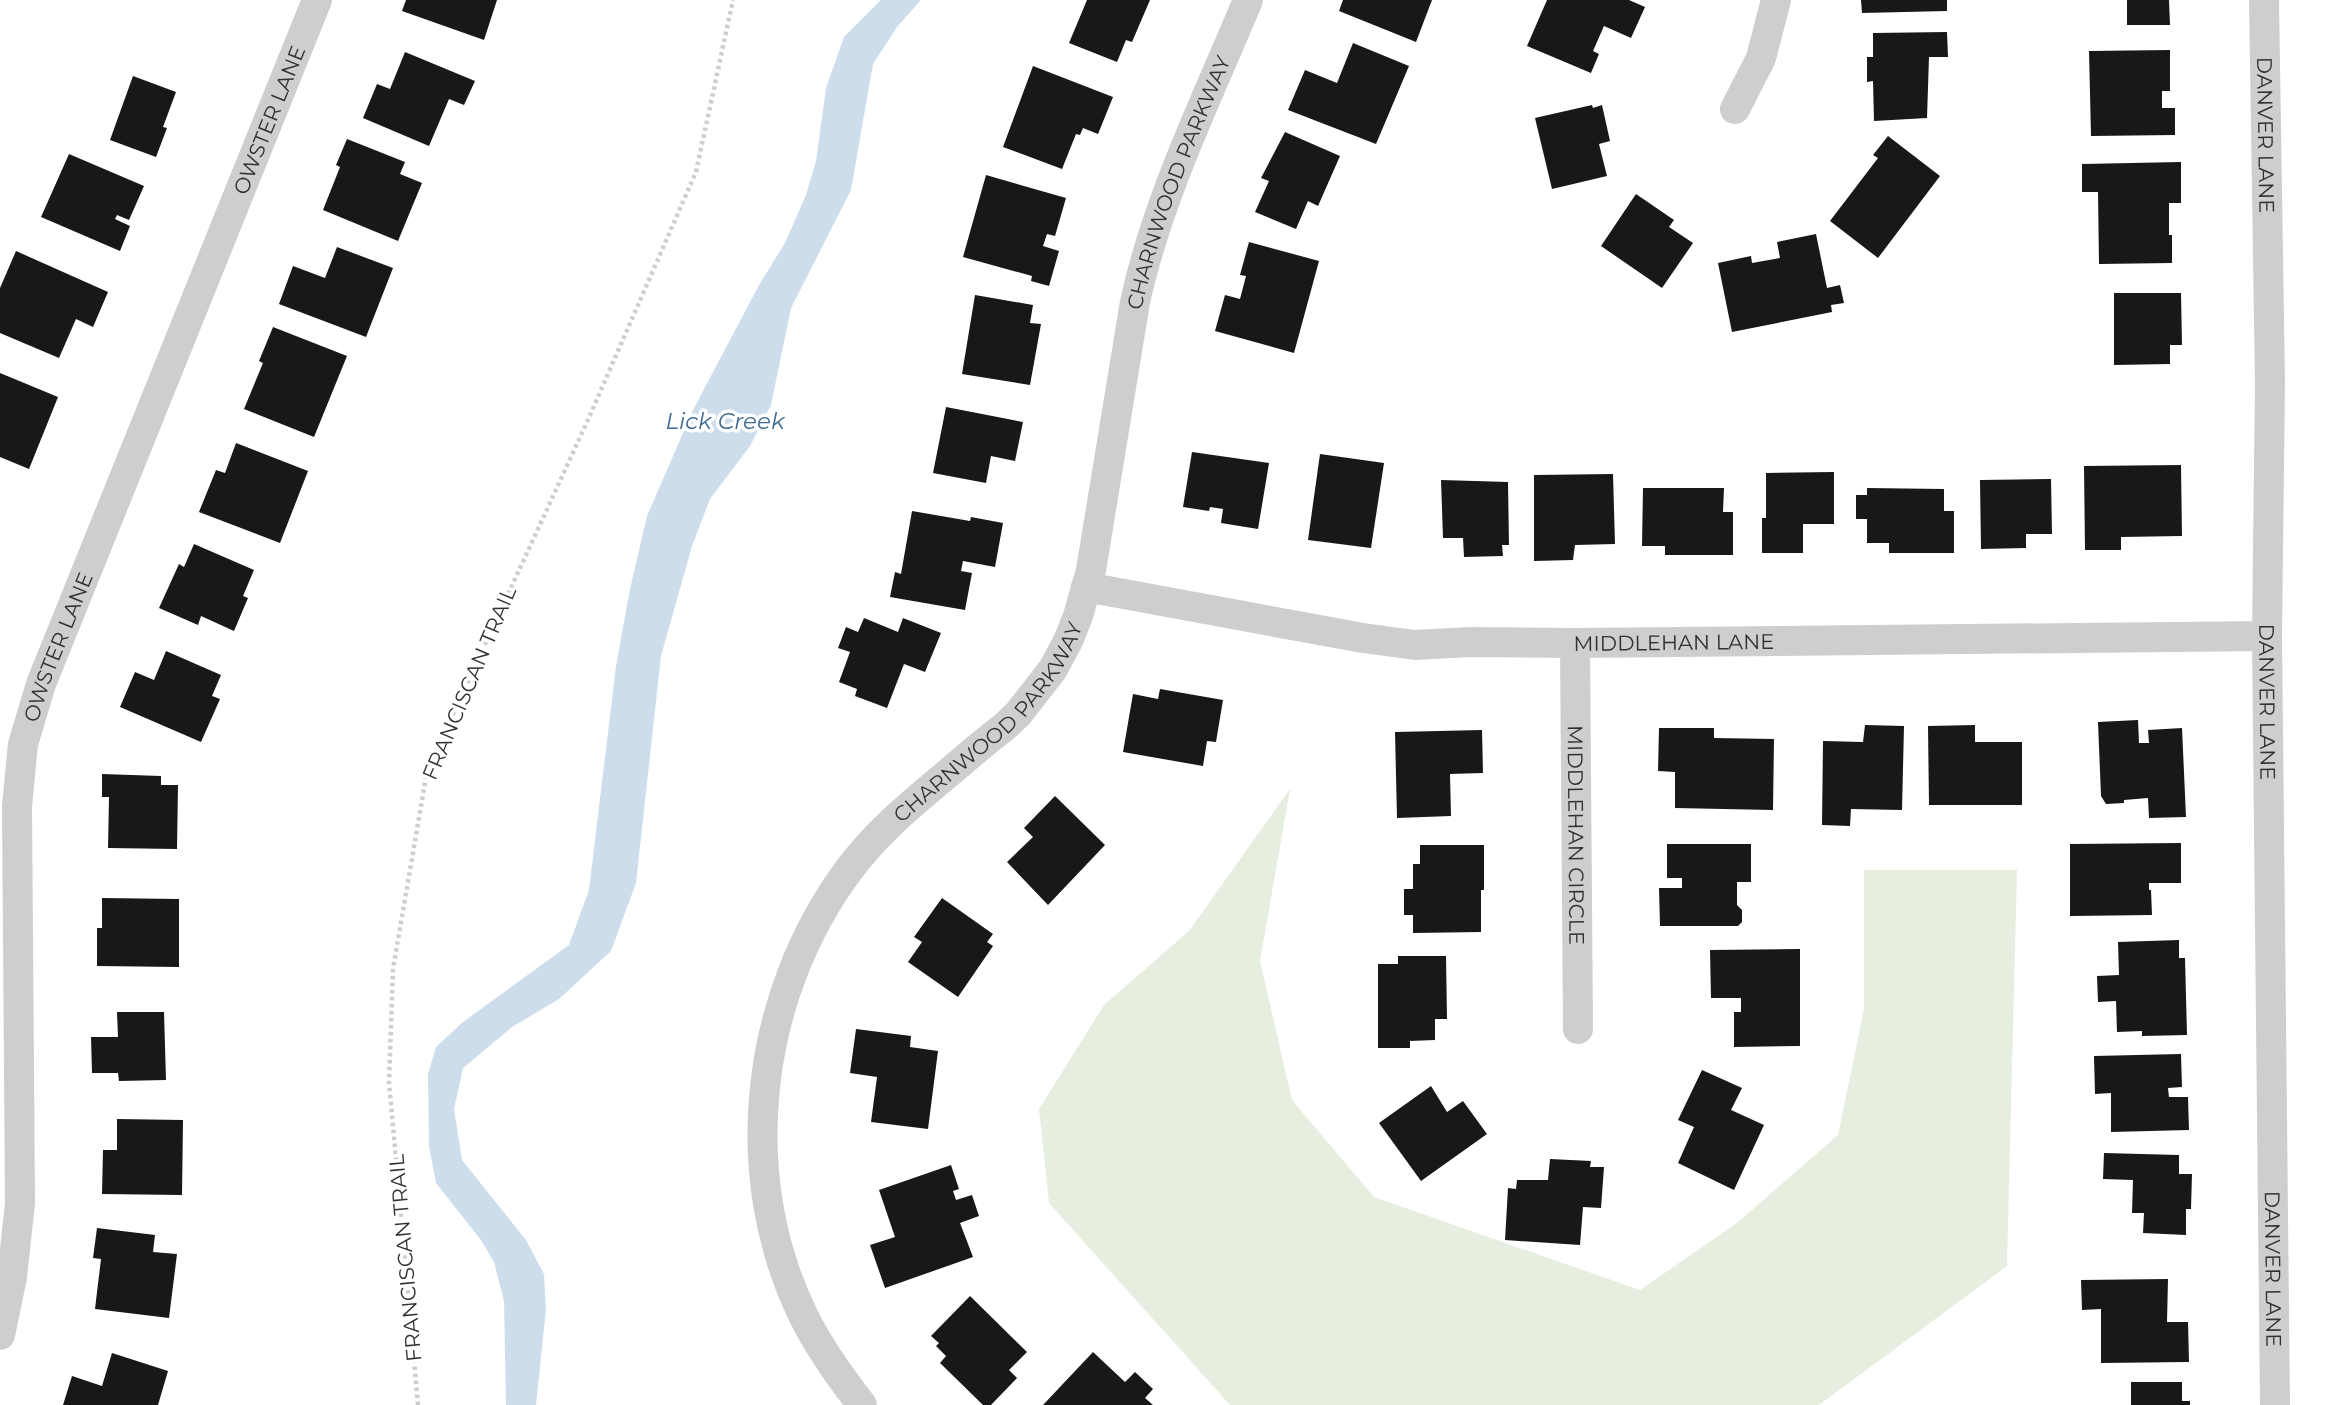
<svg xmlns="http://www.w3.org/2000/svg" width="2351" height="1405" font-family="Montserrat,sans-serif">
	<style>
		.green { fill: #e6eee0 }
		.water { fill: #cdddec }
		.building { fill: #181818 }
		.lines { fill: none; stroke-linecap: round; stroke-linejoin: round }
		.path { stroke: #cecece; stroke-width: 4.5; stroke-dasharray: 3.5 3.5; stroke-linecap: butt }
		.minor { stroke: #cecece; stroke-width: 30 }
		.labels { text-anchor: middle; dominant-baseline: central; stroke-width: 7; stroke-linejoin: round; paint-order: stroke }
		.street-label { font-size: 21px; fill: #313131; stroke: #fff }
		.water-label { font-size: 23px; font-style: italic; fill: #406b93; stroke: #fff }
	</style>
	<rect width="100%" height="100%" fill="#fff"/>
	<polygon class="green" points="1290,789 1260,961 1292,1100 1374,1197 1640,1290 1737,1223 1838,1135 1864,1009 1864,870 2017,870 2007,1266 1819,1405 1230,1405 1049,1203 1039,1109 1104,1005 1189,931"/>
	<polygon class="water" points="881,0 921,0 897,27 873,64 851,190 791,308 771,405 750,446 710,499 692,546 661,656 636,883 611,951 559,999 512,1027 463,1068 454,1109 462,1160 526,1240 544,1274 546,1309 536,1405 506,1405 504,1301 494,1262 481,1240 436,1183 429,1146 428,1074 436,1047 463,1022 569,945 589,890 616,666 630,589 647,516 693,410 759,285 785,243 806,195 816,161 826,88 844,37"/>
	<g class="building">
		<polygon points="406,0 497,0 484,40 402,11"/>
		<polygon points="1087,0 1150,0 1132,42 1126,40 1117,62 1069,43"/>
		<polygon points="1343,0 1432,0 1416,42 1339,11"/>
		<polygon points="1547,0 1629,0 1645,7 1631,38 1604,26 1593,51 1599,54 1591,73 1527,46"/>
		<polygon points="1861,0 1947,0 1947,11 1862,13"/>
		<polygon points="2127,0 2169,0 2170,25 2127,25"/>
		<polygon points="1947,32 1948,57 1929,57 1927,118 1874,121 1873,81 1867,82 1867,57 1873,57 1873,33"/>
		<polygon points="1353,43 1409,66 1376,144 1288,110 1305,70 1337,83"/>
		<polygon points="2170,50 2170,91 2162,91 2162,108 2175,108 2175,135 2091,136 2089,51"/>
		<polygon points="405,52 475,81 464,105 449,99 429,146 363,118 377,84 390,89"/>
		<polygon points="1033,66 1113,97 1098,134 1083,128 1080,135 1076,134 1062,169 1003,147"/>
		<polygon points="133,76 176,92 163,127 167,128 156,157 110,140"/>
		<polygon points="1592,105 1593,108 1602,105 1610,141 1599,144 1607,176 1552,189 1535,118"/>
		<polygon points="1285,132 1340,156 1318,206 1308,201 1296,229 1255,212 1269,181 1261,178"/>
		<polygon points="1888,136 1940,176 1878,258 1830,221 1878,158 1873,155"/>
		<polygon points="347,139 405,162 400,174 422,183 398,241 323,210 340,167 336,165"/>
		<polygon points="69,154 144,186 129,220 117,215 115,219 130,226 120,251 41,217"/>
		<polygon points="2181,162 2181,203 2169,203 2169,235 2172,235 2172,263 2099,264 2098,192 2082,192 2082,164"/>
		<polygon points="986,175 1066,198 1055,236 1047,234 1043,246 1059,251 1049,286 1031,281 1032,276 963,257"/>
		<polygon points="1636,194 1674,220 1669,227 1693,243 1662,288 1601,246"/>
		<polygon points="1816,234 1827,288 1840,285 1844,303 1831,305 1832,312 1732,332 1718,263 1751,256 1752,263 1780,258 1777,242"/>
		<polygon points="1249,242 1319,261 1294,353 1215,331 1225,295 1240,299 1246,276 1240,275"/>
		<polygon points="337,247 393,268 366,337 279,304 293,266 325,278"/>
		<polygon points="16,251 108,292 93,327 76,319 59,358 0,333 0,288"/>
		<polygon points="2114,293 2181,293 2182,345 2170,345 2170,364 2114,365"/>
		<polygon points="975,295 1033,305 1030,323 1041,324 1030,385 962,374"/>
		<polygon points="273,327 347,356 314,437 244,409 263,363 259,361"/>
		<polygon points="0,373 58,397 29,469 0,457"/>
		<polygon points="946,407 1023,422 1015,461 991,456 986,483 933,473"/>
		<polygon points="236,443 308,471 280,543 199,512 216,470 225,473"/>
		<polygon points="1192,452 1269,463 1258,529 1221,523 1223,509 1210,507 1209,511 1183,507"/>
		<polygon points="1320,454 1384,463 1371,548 1308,540"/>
		<polygon points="2181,465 2182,536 2121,537 2121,550 2085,550 2084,466"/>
		<polygon points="1834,472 1834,524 1803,524 1803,553 1762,553 1762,518 1766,518 1766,473"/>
		<polygon points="1613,474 1615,544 1575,545 1573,560 1534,561 1534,475"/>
		<polygon points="2051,479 2052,534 2026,534 2026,548 1981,549 1980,480"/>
		<polygon points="1441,480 1508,482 1509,545 1502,545 1503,556 1464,557 1463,538 1443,538"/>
		<polygon points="1643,488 1724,488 1723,512 1733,512 1733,555 1665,555 1665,546 1642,546"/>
		<polygon points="1867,488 1944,489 1944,511 1954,511 1954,553 1889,553 1889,543 1867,543 1867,519 1856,519 1856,495 1867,495"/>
		<polygon points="912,511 970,521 971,517 1003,523 995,567 963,561 961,571 972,573 965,610 890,597 895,572 901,574"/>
		<polygon points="194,544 254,570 243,596 248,598 234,631 201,616 198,625 159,608 179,564 184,567"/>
		<polygon points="864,618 898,632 903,618 941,633 925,672 904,664 887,708 855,696 857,689 839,682 850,652 838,648 846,627 858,632"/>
		<polygon points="166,651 221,675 212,696 220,699 201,742 120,707 135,672 154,680"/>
		<polygon points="1160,689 1223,700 1216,742 1207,741 1203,766 1123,752 1133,694 1158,699"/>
		<polygon points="2138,720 2139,743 2149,743 2148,730 2182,728 2186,817 2149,818 2148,798 2124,800 2124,803 2106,804 2101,796 2098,722"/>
		<polygon points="1865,725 1904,726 1902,810 1851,809 1850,826 1822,825 1823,741 1863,742"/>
		<polygon points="1975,725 1975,742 2022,742 2022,805 1929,805 1928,726"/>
		<polygon points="1659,728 1714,728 1714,738 1774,739 1773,810 1675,808 1675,772 1658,771"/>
		<polygon points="1482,730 1483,773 1450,774 1451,816 1397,818 1395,732"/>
		<polygon points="102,774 161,776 161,785 178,785 177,849 108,848 109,797 102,797"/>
		<polygon points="1055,796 1105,845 1048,905 1007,862 1033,837 1024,828"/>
		<polygon points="2181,843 2181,883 2149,883 2149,890 2151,890 2152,915 2070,916 2070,844"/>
		<polygon points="1667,844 1751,844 1751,882 1737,882 1737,905 1742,910 1742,922 1738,926 1660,926 1659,888 1682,888 1682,878 1667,878"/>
		<polygon points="1420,845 1484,845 1484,890 1481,890 1481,932 1413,933 1413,915 1404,915 1404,889 1413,889 1413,864 1420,864"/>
		<polygon points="102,898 179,899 179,967 97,966 97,928 102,928"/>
		<polygon points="942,898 993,934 987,942 993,946 958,997 908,962 922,942 914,937"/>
		<polygon points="2179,940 2179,958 2185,958 2187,1035 2142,1036 2142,1031 2117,1032 2116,1001 2098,1002 2097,976 2119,975 2118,942"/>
		<polygon points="1800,949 1800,1046 1734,1047 1734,1012 1741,1012 1741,998 1711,998 1710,950"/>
		<polygon points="1398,956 1446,956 1447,1019 1435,1019 1435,1040 1410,1041 1410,1048 1378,1048 1378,964 1398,964"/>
		<polygon points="117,1012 164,1012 166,1080 119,1081 118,1073 92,1073 91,1037 118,1037"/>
		<polygon points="856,1029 911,1036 910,1047 938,1051 928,1129 871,1122 877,1077 850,1073"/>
		<polygon points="2181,1054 2182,1087 2168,1088 2169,1097 2188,1097 2189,1130 2111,1132 2111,1093 2095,1094 2094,1056"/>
		<polygon points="1702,1070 1742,1088 1731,1110 1764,1125 1734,1190 1678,1163 1694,1127 1678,1120"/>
		<polygon points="1431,1086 1447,1112 1463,1101 1487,1134 1421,1181 1379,1123"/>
		<polygon points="117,1119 183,1120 182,1195 102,1194 103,1150 117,1150"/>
		<polygon points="2104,1153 2179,1155 2179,1174 2192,1174 2191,1209 2186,1209 2186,1235 2143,1233 2144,1213 2132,1213 2133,1180 2103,1179"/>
		<polygon points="1550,1159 1591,1161 1590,1167 1604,1167 1601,1208 1583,1207 1580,1245 1505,1240 1508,1188 1516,1189 1517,1180 1548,1180"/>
		<polygon points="951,1165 959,1189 953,1191 956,1200 972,1195 979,1216 960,1223 973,1257 885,1288 870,1245 895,1237 879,1190"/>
		<polygon points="97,1228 155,1235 153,1252 177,1254 169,1318 95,1309 101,1259 93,1258"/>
		<polygon points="2168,1279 2167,1322 2188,1322 2189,1362 2101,1363 2101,1309 2082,1310 2081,1280"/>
		<polygon points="970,1296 1027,1352 1009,1370 1017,1378 991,1405 983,1405 940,1363 946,1356 936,1346 939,1343 931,1336"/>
		<polygon points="1093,1352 1125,1382 1135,1372 1153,1389 1145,1398 1153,1405 1043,1405"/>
		<polygon points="112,1353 168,1371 158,1405 63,1405 72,1376 102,1386"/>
		<polygon points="2131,1382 2182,1382 2182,1401 2190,1401 2190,1405 2131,1405"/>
	</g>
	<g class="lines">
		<polyline class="path" points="418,1405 389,1082 393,969 427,771 587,422 696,172 733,0"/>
		<g class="minor">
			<path id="s1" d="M2264,0l6,383 -3,253 8,769"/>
			<polyline points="1735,109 1761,58 1776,0"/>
			<path id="s2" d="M1086,587l277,51 52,7 55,-3 105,1 692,-7"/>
			<path id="s3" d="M1575,643l3,386"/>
			<path id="s4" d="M0,1335l12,-58 8,-74 -3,-397 6,-62 18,-60 276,-684"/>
			<path id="s5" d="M862,1405c-22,-28 -42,-56 -58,-88 -70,-142 -49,-320 44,-446 28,-38 62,-66 98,-96 19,-16 37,-32 57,-47l15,-14 35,-45 15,-28 10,-25 13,-46 44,-268c23,-105 72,-203 113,-302"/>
		</g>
	</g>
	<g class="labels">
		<g class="street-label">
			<text stroke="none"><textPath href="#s4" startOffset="1264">OWSTER LANE</textPath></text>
			<text stroke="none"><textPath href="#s1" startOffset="135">DANVER LANE</textPath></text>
			<text stroke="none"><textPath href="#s5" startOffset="1370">CHARNWOOD PARKWAY</textPath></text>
			<text stroke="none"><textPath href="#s2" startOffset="593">MIDDLEHAN LANE</textPath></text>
			<text stroke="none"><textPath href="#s4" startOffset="696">OWSTER LANE</textPath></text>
			<text transform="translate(469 683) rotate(-67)">FRANCISCAN TRAIL</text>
			<text stroke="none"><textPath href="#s1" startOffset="702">DANVER LANE</textPath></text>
			<text stroke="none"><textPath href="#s5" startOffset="782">CHARNWOOD PARKWAY</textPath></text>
			<text stroke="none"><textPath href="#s3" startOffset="192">MIDDLEHAN CIRCLE</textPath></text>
			<text transform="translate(405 1258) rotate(-95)">FRANCISCAN TRAIL</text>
			<text stroke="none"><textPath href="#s1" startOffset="1269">DANVER LANE</textPath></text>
		</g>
		<g class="water-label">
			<text x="725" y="421">Lick Creek</text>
		</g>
	</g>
</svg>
